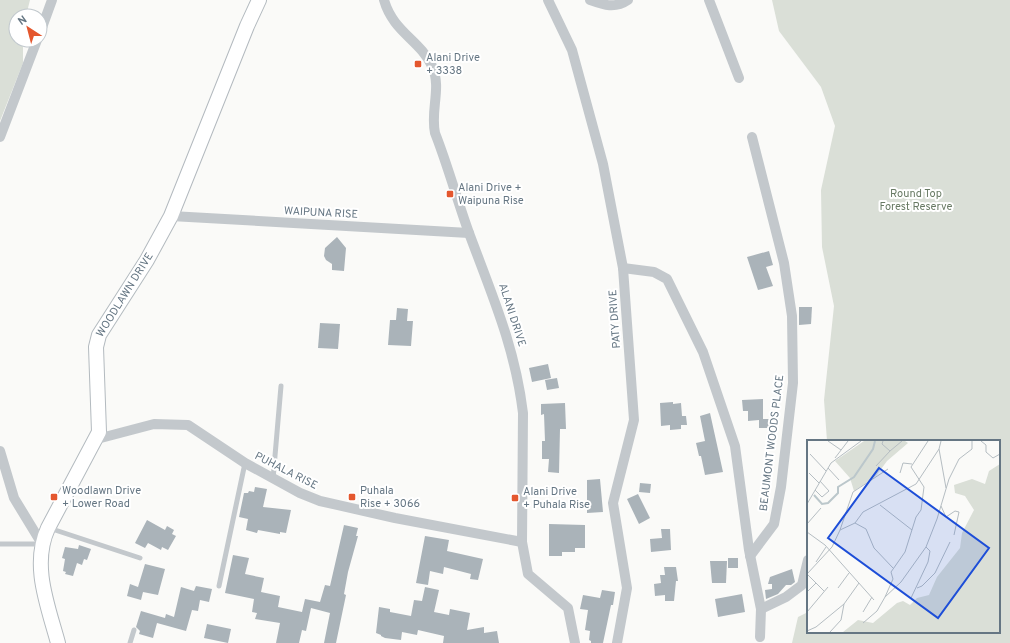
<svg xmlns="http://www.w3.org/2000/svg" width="1010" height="643" font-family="Overpass,sans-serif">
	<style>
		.green { fill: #dadfd7 }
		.building { fill: #aab3b9 }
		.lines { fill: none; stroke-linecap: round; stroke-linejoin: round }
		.secondary-casing { stroke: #b3babf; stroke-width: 16 }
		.lane { stroke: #c3c8cc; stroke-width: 5 }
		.street { stroke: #c3c8cc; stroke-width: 10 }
		.secondary { stroke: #fff; stroke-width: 14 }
		.poi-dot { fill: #e4572e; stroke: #fff; stroke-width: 1.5 }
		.labels { text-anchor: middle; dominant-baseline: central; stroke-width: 4; stroke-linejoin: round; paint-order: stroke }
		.poi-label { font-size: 11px; fill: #657683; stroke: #fff; text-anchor: start }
		.park-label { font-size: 11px; fill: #687a64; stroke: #fff }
		.street-label { font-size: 11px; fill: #657683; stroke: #fff }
		.inset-river { fill: none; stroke: #bbc7cb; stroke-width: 2 }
		.inset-road { fill: none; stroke: #b5bdc2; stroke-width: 1 }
		.view { fill: #1d4ed8; fill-opacity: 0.15; stroke: #1d4ed8; stroke-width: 2 }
		.inset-edge { fill: none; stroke: #657683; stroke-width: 2 }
	</style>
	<rect width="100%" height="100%" fill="#fafaf8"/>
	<g class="green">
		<polygon points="0,0 30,0 26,16 16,16 16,40 23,40 23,63 0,121"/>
		<polygon points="772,0 1010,0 1010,643 792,643 798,617 808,612 808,632 999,632 999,441 827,441 824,400 834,306 822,247 821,190 835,126 821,87 779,31"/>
	</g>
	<g class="building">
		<polygon points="337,237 346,248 344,271 332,270 332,264 326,260 324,256 325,248"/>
		<polygon points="769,251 773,265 766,267 773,286 758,290 747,257"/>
		<polygon points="799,307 812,307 811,324 799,325"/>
		<polygon points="397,308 408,309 407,321 413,321 411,346 388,345 390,320 396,320"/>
		<polygon points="320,323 340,324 338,349 318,348"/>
		<polygon points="548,364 551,378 532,382 529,368"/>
		<polygon points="557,378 559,388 547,390 545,380"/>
		<polygon points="763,399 763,419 769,419 769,428 759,428 759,420 748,421 748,411 743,411 742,400"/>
		<polygon points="673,402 673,404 681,403 682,416 686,416 687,425 681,425 681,429 670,430 670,425 661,426 660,403"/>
		<polygon points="565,403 566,429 560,429 559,473 548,472 549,459 542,459 542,441 545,441 544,414 541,415 541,404"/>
		<polygon points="710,413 723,472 705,475 701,456 699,456 696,443 705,441 700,416"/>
		<polygon points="600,479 603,512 587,513 587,480"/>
		<polygon points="640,483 651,484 650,493 639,492"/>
		<polygon points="255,487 267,489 263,507 291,510 286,533 280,532 280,534 258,530 257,533 246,530 248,519 239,517 244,493 248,493 249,491 254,492"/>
		<polygon points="638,494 650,518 639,524 627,499"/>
		<polygon points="147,520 165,530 167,526 174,530 172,534 176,536 168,550 162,547 161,550 148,543 145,548 135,543"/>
		<polygon points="549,524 585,525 585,548 575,548 575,552 562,552 562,556 549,556"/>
		<polygon points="344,525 358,528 356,536 358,536 348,572 344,594 346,595 336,643 324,643 330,613 311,608 306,631 302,630 299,643 276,643 280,623 255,619 257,613 252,612 254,599 225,593 233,555 249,558 245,574 264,578 261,592 280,596 278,607 302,612 305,599 320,602 325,585 330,586"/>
		<polygon points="661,529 670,529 671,550 651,552 650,539 662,538"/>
		<polygon points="425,536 449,540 447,551 483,559 478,580 470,579 471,574 444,567 443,574 430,571 428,585 416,583"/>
		<polygon points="79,545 91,549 87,560 84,559 82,565 77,563 73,576 65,574 66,572 63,571 65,559 62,558 65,547 78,549"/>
		<rect x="728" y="558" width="10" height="10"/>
		<polygon points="710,561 727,561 726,583 712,583"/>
		<polygon points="145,564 165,569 158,595 143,592 141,600 127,596 130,584 138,587"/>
		<polygon points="664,567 676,567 678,581 676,581 674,601 665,601 665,595 655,596 654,584 661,583 660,575 665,575"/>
		<polygon points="792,569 795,582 791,585 786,585 778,594 766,599 765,590 772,589 772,584 768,584 770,577"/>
		<polygon points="196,586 212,589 209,602 200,600 198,611 192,610 186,631 157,623 153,638 139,634 140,631 136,627 141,611 165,618 166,614 174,617 181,587 194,591"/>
		<polygon points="425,587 439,590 434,612 449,615 450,609 470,613 467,630 484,627 484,633 497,631 499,643 443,643 444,636 418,630 417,635 402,632 401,640 385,638 381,636 381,635 376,633 379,607 390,609 390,612 411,616 414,600 422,601"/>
		<polygon points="602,590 615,592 613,605 611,605 603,643 591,643 591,641 589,640 590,631 585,630 588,610 580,609 583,595 600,598"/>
		<polygon points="742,594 745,612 718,617 715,599"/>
		<polygon points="207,624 231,629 228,643 204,638"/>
	</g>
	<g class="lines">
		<defs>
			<path id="secondary" d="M58,643c-10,-37 -27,-78 -10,-115l51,-96 -3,-85 3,-12 48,-75 24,-44 76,-190 12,-26"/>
		</defs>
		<use href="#secondary" class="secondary-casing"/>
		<g class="lane">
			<polyline points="273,479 281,386"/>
			<polyline points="49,528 140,558"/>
			<polyline points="0,544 41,544"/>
			<polyline points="219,586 245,463"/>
			<polyline points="130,643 134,630"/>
		</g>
		<g class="street">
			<path d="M384,0c9,32 36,40 48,66 10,22 -2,44 3,67 13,33 22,67 34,100 23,62 46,114 54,180l-1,129 6,32 40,34 7,35"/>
			<polyline points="548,0 572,50 603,164 623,268 634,420 613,503 627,588 617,643"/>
			<path d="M590,0c14,5 25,9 38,0"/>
			<polyline points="709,0 739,78"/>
			<polyline points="40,33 52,0"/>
			<polyline points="0,137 37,40"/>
			<polyline points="171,216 469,233"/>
			<polyline points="623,268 654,272 667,279 703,352 735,446 749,550 761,609 760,637"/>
			<polyline points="97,439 154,424 188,425 245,463 300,493 320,501 395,518 522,542"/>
			<polyline points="0,451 14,498 42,544"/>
			<polyline points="750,556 774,524 781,487 793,383 792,316 784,263 752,137"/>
			<polyline points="761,609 786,597 802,585 808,560"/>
		</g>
		<use href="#secondary" class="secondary"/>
	</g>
	<g class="poi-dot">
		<rect x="414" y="60" width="8" height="8" rx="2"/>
		<rect x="446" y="190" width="8" height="8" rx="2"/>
		<rect x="50" y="493" width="8" height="8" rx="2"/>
		<rect x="348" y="493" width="8" height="8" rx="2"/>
		<rect x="511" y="494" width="8" height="8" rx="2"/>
	</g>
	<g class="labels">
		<g class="poi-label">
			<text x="426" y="58">Alani Drive<tspan x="426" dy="13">+ 3338</tspan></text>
			<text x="458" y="188">Alani Drive +<tspan x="458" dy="13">Waipuna Rise</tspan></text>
			<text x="62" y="491">Woodlawn Drive<tspan x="62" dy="13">+ Lower Road</tspan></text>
			<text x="360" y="491">Puhala<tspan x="360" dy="13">Rise + 3066</tspan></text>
			<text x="523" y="492">Alani Drive<tspan x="523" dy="13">+ Puhala Rise</tspan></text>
		</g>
		<g class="park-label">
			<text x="916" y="194">Round Top<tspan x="916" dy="13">Forest Reserve</tspan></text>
		</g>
		<g class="street-label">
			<text transform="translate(321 213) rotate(3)">WAIPUNA RISE</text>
			<text transform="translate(125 295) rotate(-58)">WOODLAWN DRIVE</text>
			<text transform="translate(512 315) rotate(72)">ALANI DRIVE</text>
			<text transform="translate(615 319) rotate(-94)">PATY DRIVE</text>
			<text transform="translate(772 443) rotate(-83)">BEAUMONT WOODS PLACE</text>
			<text transform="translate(286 471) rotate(27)">PUHALA RISE</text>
		</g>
	</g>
	<g transform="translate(807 440)">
		<rect width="193" height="193" fill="#fafaf8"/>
		<path d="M57,1h41l3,2 -21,18 -11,15 -22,15 -4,-13 -15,-17zM193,24v168h-157l15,-12 15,3 24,-20 6,-2 7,4 7,-7 12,-3 8,-18 23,-29 2,-15 12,-23 -9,-14 -10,-3 -1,-8 18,-6 13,5 4,-13z" fill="#dadfd7"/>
		<path class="inset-river" d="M7,55l8,9 6,-1 10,-10v-6l16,-10 19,-28 2,-8"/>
		<path class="inset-road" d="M21,1l13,9M174,1l5,4v7l7,6 7,-4M132,9l7,39M83,11l12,-10M3,14l16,17M28,18l13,-17M69,26l14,-15 -8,-7 1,-3M21,28l11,12M2,33l10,10M93,33l3,-10 9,1M8,50l7,7 7,-6 -9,-10M0,64l24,-41 30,-22M73,65l32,25M134,66l5,11 9,-6 4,1 -5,23M48,83l11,6 8,19 19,20M0,84l14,-16M33,90l13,-38 35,-23M0,92l18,13 49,55M9,122l10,-15M0,134l25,-27 8,-17 15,-7 8,-11 53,-28 23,-35 2,-8M0,134l17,17M31,148l11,-15M110,148l5,-2 13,-13 15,-31M0,152l9,-9M78,157l8,-18 -2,-7 14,-20 11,-35 5,-7 3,-23 -13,-20 17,-26M104,158l17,-36 2,-11 -4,-4M0,172l21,-25M56,172l9,-15M56,183l14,-12 8,-14 16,-15 25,-35 11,-28 12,-40 10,-20 13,-10v-8M0,191l9,-4 28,-23 15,-21M23,192l11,-12 3,-16"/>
		<path class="view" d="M72,28l110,80 -51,70 -110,-80z"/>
		<rect width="193" height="193" class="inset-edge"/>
	</g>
	<g transform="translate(28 28) rotate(324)"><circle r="19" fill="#ffffff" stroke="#c1c8cd"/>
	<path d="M0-3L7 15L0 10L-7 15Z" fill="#e4572e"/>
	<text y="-6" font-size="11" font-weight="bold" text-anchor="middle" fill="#657683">N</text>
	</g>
</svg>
